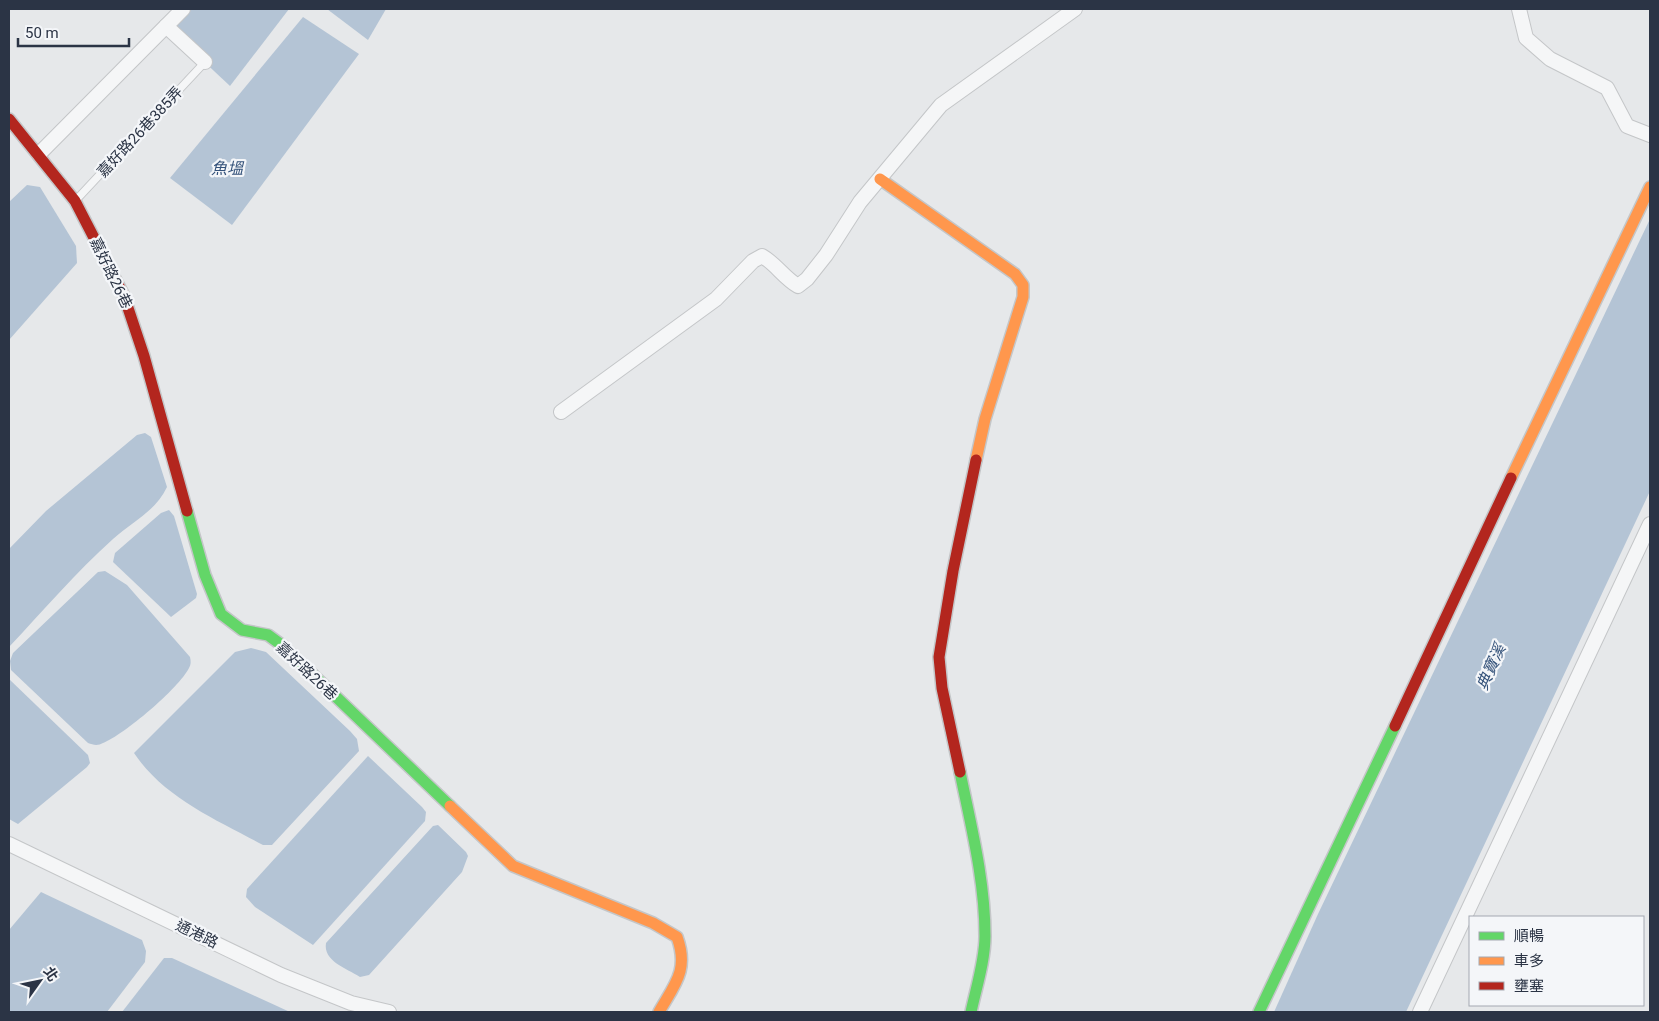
<svg xmlns="http://www.w3.org/2000/svg" width="1659" height="1021" font-family="Roboto,'Noto Sans TC',sans-serif">
	<style>
		.water { fill: #b4c4d5 }
		.lines { fill: none; stroke-linecap: round; stroke-linejoin: round }
		.lane-casing { stroke: #c4c6c8; stroke-width: 9 }
		.street-casing { stroke: #c4c6c8; stroke-width: 16 }
		.fast-casing { stroke: #c4c6c8; stroke-width: 14 }
		.slow-casing { stroke: #c4c6c8; stroke-width: 14 }
		.jam-casing { stroke: #c4c6c8; stroke-width: 14 }
		.lane { stroke: #f5f6f7; stroke-width: 7 }
		.street { stroke: #f5f6f7; stroke-width: 14 }
		.fast { stroke: #63d668; stroke-width: 11 }
		.slow { stroke: #ff974d; stroke-width: 11 }
		.jam { stroke: #b3261e; stroke-width: 11 }
		.labels { text-anchor: middle; dominant-baseline: central; stroke-width: 4.5; stroke-linejoin: round; paint-order: stroke }
		.street-label { font-size: 15px; fill: #2b3445; stroke: #f4f6f9 }
		.water-label { font-size: 16px; font-style: italic; fill: #34527a; stroke: #f4f6f9 }
	</style>
	<rect width="100%" height="100%" fill="#e6e8ea"/>
	<g class="water">
		<polygon points="183,9 289,9 230,86 166,26"/>
		<polygon points="327,9 386,9 368,40"/>
		<polygon points="303,17 359,54 232,225 170,178"/>
		<polygon points="27,185 40,187 76,246 77,263 9,340 9,202"/>
		<polygon points="1650,219 1650,491 1406,1012 1274,1012 1318,914"/>
		<path d="M145,433l6,4 16,50c-11,24 -35,35 -54,52 -37,33 -70,72 -104,108v-98l37,-38 91,-76z"/>
		<polygon points="169,510 174,516 197,594 196,598 171,617 113,562 115,553 161,513"/>
		<path d="M105,571l22,14 63,72c1,4 1,8 -1,11 -10,20 -65,67 -86,75 -5,3 -10,2 -15,0l-77,-73 -1,-9 3,-8 85,-81z"/>
		<path d="M251,648l15,4 84,79 7,8 2,12 -87,94h-9c-46,-25 -99,-47 -129,-92l101,-101z"/>
		<polygon points="9,679 88,755 90,763 87,767 18,824 9,819"/>
		<polygon points="368,756 422,807 426,812 425,821 313,945 255,907 246,897 247,889"/>
		<path d="M438,825l28,27 2,4 -6,16 -93,103 -9,2c-14,-9 -37,-16 -34,-34l107,-117z"/>
		<polygon points="41,892 142,940 146,951 145,962 107,1012 9,1012 9,930"/>
		<polygon points="164,958 172,958 290,1012 122,1012"/>
	</g>
	<g class="lines">
		<defs>
			<polyline id="lane" points="77,199 205,62"/>
			<g id="street">
				<polyline points="1519,9 1526,38 1550,59 1607,88 1627,126 1650,135"/>
				<polyline points="166,26 205,62"/>
				<polyline points="39,154 183,9"/>
				<path d="M561,412l155,-113 37,-38 9,-5c14,8 22,22 36,30l9,-7 19,-24 34,-53 81,-97 134,-96"/>
				<polyline points="9,844 281,975 351,1003 389,1012"/>
				<polyline points="1420,1012 1650,524"/>
			</g>
			<g id="fast">
				<polyline points="187,511 205,575 221,614 242,630 268,635 283,646 450,806"/>
				<path d="M960,772c11,54 25,108 25,164 0,25 -9,52 -14,76"/>
				<polyline points="1259,1012 1395,726"/>
			</g>
			<g id="slow">
				<polyline points="880,179 1015,274 1023,285 1023,297 985,419 976,460"/>
				<polyline points="1511,478 1650,187"/>
				<path d="M450,806l63,60 140,57 24,14c12,33 -2,47 -18,75"/>
			</g>
			<g id="jam">
				<polyline points="9,119 75,201 124,296 144,356 187,511"/>
				<polyline points="1395,726 1511,478"/>
				<polyline points="960,772 942,688 939,657 953,571 976,460"/>
			</g>
		</defs>
		<use href="#lane" class="lane-casing"/>
		<use href="#street" class="street-casing"/>
		<use href="#fast" class="fast-casing"/>
		<use href="#slow" class="slow-casing"/>
		<use href="#jam" class="jam-casing"/>
		<use href="#lane" class="lane"/>
		<use href="#street" class="street"/>
		<use href="#fast" class="fast"/>
		<use href="#slow" class="slow"/>
		<use href="#jam" class="jam"/>
	</g>
	<g class="labels">
		<g class="street-label">
			<text transform="translate(140 132) rotate(-47)">嘉好路26巷385弄</text>
			<text transform="translate(111 273) rotate(64)">嘉好路26巷</text>
			<text transform="translate(307 671) rotate(43)">嘉好路26巷</text>
			<text transform="translate(197 934) rotate(26)">通港路</text>
		</g>
		<g class="water-label">
			<text x="227" y="168">魚塭</text>
			<text transform="translate(1491 667) rotate(-66)">典寶溪</text>
		</g>
	</g>
	<rect width="1659" height="1021" fill="none" stroke="#2b3445" stroke-width="20"/>
	<rect x="1469" y="916" width="175" height="90" fill="#f4f6f9" stroke="#a4a8b1"/>
	<rect x="1479" y="932" width="25" height="8" fill="#63d668" stroke="#a4a8b1"/>
	<text x="1514" y="941" font-size="15" fill="#2b3445">順暢</text>
	<rect x="1479" y="957" width="25" height="8" fill="#ff974d" stroke="#a4a8b1"/>
	<text x="1514" y="966" font-size="15" fill="#2b3445">車多</text>
	<rect x="1479" y="982" width="25" height="8" fill="#b3261e" stroke="#a4a8b1"/>
	<text x="1514" y="991" font-size="15" fill="#2b3445">壅塞</text>
	<g transform="translate(40 981) rotate(57)" stroke="#f4f6f9" stroke-width="4" paint-order="stroke">
	<path d="M0-4L9 19L0 12L-9 19Z" fill="#2b3445"/>
	<text y="-8" font-size="14" font-weight="bold" text-anchor="middle" fill="#2b3445">北</text>
	</g>
	<path d="M18 38v8h111v-8" fill="none" stroke="#2b3445" stroke-width="2.5"/>
	<text x="25" y="38" font-size="15" fill="#2b3445" stroke="#f4f6f9" stroke-width="4" paint-order="stroke">50 m</text>
</svg>
